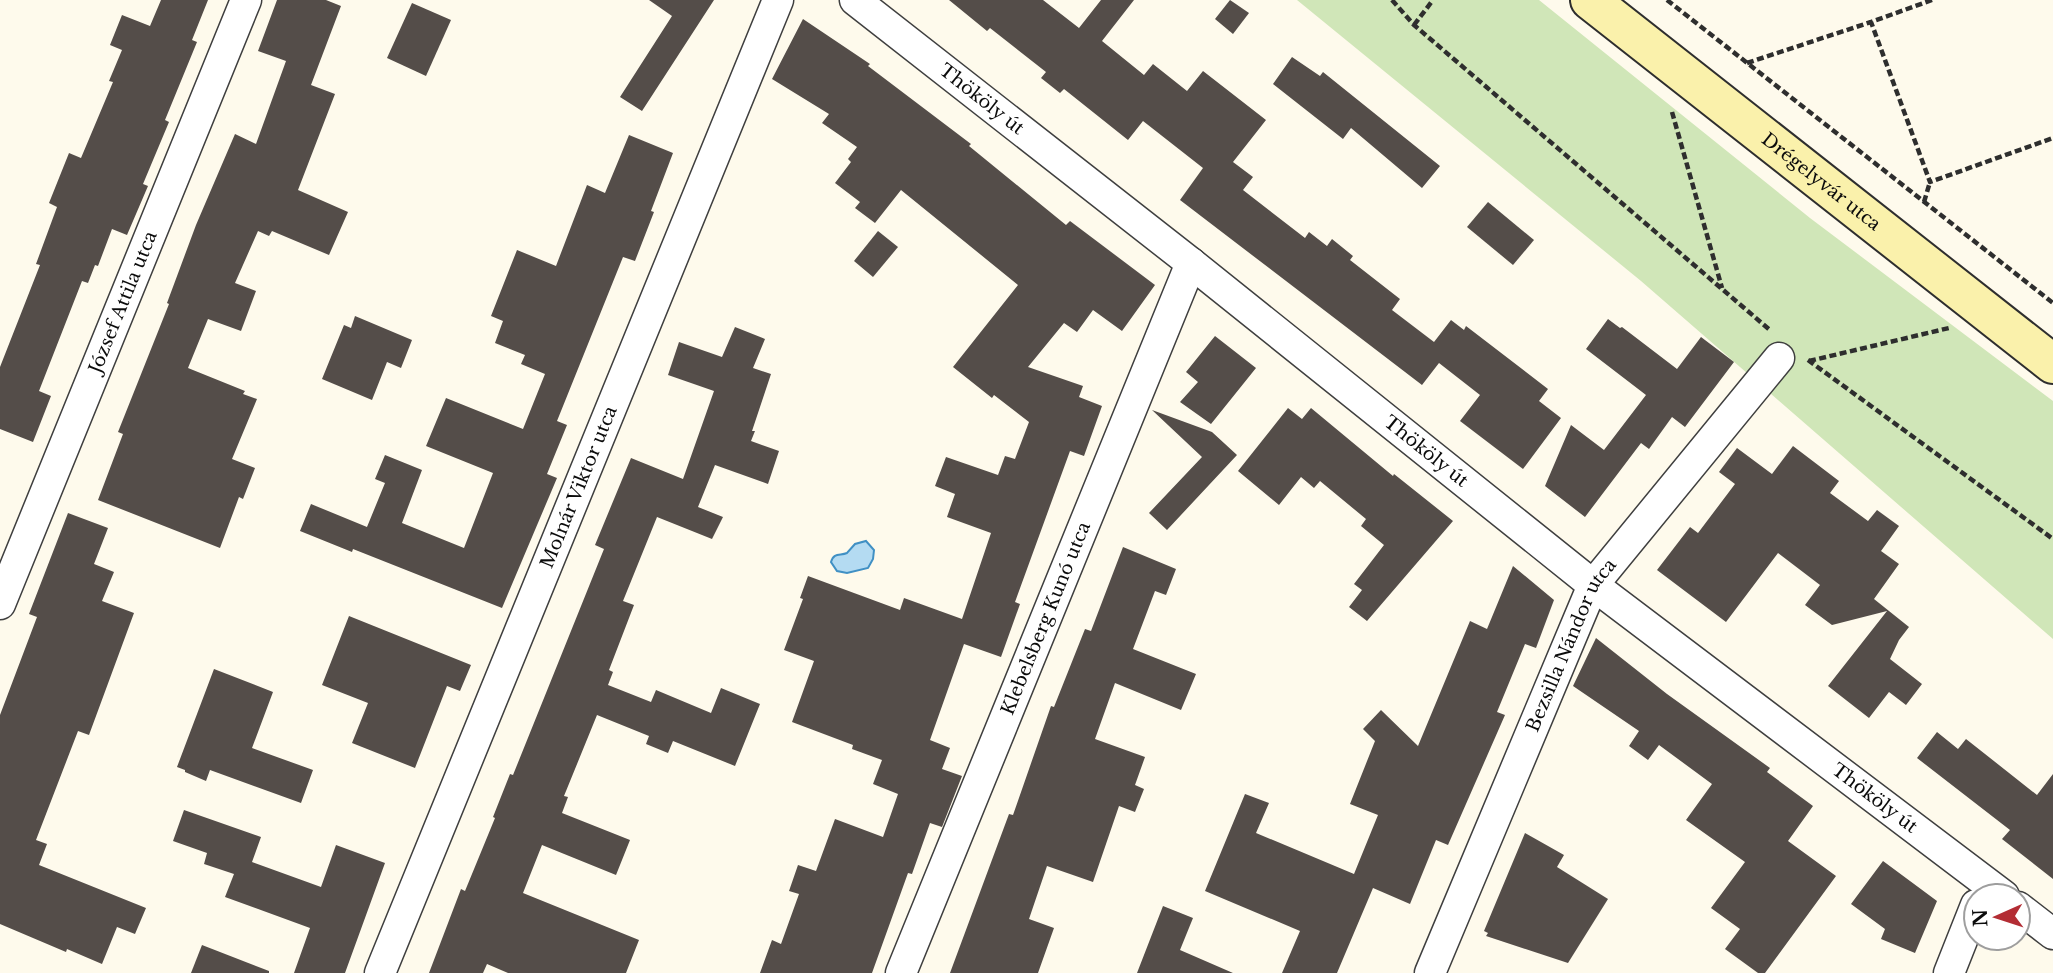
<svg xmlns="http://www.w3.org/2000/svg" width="2053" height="973" font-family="'Libre Baskerville',serif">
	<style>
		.green { fill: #d0e6b8 }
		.water { fill: #b4dbf2; stroke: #4090c4; stroke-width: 2 }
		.building { fill: #544d49 }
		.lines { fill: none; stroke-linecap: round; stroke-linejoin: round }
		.minor-casing { stroke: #3f3f3f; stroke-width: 33 }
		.secondary-casing { stroke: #2e2e2e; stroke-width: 42 }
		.path { stroke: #2e2e2e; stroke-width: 4.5; stroke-dasharray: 7 3.5; stroke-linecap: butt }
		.minor { stroke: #fff; stroke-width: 30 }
		.secondary { stroke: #faf1ab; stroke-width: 38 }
		.labels { text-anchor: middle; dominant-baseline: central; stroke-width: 7; stroke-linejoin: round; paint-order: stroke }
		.street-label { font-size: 18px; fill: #0c0c0c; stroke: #fff }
	</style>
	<rect width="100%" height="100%" fill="#fefaec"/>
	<polygon class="green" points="1297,0 1539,0 1810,218 2053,401 2053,639 1641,281"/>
	<path class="water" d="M866,541l8,9 -1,9 -5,9 -21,5 -10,-2 -6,-9c3,-10 9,-6 16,-9l8,-9z"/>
	<g class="building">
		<polygon points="161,0 208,0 192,40 197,42 165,120 169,122 143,184 148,186 127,235 112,229 98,266 95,265 88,283 82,281 39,391 51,396 33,442 0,429 0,367 40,265 36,264 57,207 49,203 69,153 81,158 113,82 109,81 122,50 110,45 122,15 150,26"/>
		<polygon points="277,0 326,0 341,6 311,85 335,94 298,190 348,212 329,255 272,231 269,236 258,231 235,283 256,291 241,331 208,319 188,368 245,391 243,394 257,399 232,459 255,468 243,499 239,497 220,548 98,500 123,434 118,432 169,304 167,303 196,225 235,134 256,144 286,61 258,51"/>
		<polygon points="649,0 714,0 642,111 620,97 672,16"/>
		<polygon points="949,0 1043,0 1079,28 1101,0 1134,0 1102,41 1144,75 1153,64 1187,91 1203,71 1266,120 1233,162 1253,177 1243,190 1305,238 1309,232 1327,246 1332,239 1353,256 1350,260 1400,299 1392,310 1434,342 1451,320 1464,330 1466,326 1548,389 1539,401 1561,418 1523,469 1460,421 1480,395 1439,363 1422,385 1180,200 1203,168 1143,121 1128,140 1064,89 1060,93 1041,78 1046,72 990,28 987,31"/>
		<polygon points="1230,0 1249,13 1233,34 1215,19"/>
		<polygon points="412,3 451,20 426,76 387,58"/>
		<polygon points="803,19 870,64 868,66 971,144 969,146 1066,225 1070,221 1155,285 1122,331 1093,310 1077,332 1064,323 1028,367 1083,386 1079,397 1102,406 1084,456 1070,451 1015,602 1020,604 1001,657 964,644 930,740 950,748 942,769 962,776 942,827 930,823 912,874 908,873 872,973 760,973 772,940 781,944 799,894 789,891 798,865 816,871 835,819 883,837 898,794 873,784 882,760 852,749 853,745 792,722 814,661 784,650 803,599 800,598 808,576 900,610 904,598 962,619 991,533 947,517 955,494 935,486 946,457 998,475 1005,456 1015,459 1029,422 994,395 992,398 953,367 1018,285 901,190 875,223 855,208 860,202 835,183 851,162 848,159 857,147 822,123 829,114 772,79"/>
		<polygon points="1292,57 1320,76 1323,72 1440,166 1422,188 1351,128 1343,139 1273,84"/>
		<polygon points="629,135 673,153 651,211 654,212 635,261 623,257 557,421 567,425 547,474 557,478 502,608 353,549 352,552 300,531 311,504 367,527 385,483 375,479 385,455 422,470 402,523 464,548 493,473 426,446 446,398 523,429 545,374 521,364 525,355 495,343 503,321 491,316 517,250 556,266 587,185 605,193"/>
		<polygon points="1488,202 1534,240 1513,265 1467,227"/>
		<polygon points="878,231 898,247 873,277 854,261"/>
		<polygon points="355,316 412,340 401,368 387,362 372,400 322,379 344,325 351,328"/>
		<polygon points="1608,319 1620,328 1622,327 1677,369 1701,337 1734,362 1685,427 1672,417 1649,449 1641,443 1585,517 1545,486 1571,425 1604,450 1646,395 1586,349"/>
		<polygon points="735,327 765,339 753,368 771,374 752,431 755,431 751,441 779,451 768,484 715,465 698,507 723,517 712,539 657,517 623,601 634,605 609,670 613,672 608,685 651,702 656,690 711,713 721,688 760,704 735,766 673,741 668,753 646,744 649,736 597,715 564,796 568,797 562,813 630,840 616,875 542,845 523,893 639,940 626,973 508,973 487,964 483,973 429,973 461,889 465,891 495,818 493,817 510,774 513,775 604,549 595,545 631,458 683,479 714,391 668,375 679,342 722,357"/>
		<polygon points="1215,336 1256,368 1211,424 1180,402 1198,382 1186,372"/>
		<polygon points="1288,408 1302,419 1311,408 1393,476 1394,474 1453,521 1367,621 1349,607 1362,590 1354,584 1384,545 1361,526 1366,519 1320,481 1314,488 1301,477 1279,505 1238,471"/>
		<polygon points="1152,410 1212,432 1237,455 1167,530 1149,513 1202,457"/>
		<polygon points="1793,446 1839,481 1830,493 1868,521 1877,510 1899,526 1881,551 1899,564 1874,599 1909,627 1899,640 1890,659 1922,684 1906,705 1889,692 1869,718 1828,686 1887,611 1832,625 1805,605 1820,585 1778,553 1726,622 1657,570 1690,527 1698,533 1735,484 1719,472 1737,448 1772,474"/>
		<polygon points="68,513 108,528 94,564 114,572 102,601 134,613 89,735 78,731 36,840 47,844 39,865 146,908 135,934 117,927 102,964 67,949 66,952 0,924 0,715 37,617 29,614"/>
		<polygon points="1123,547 1176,569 1166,595 1155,591 1133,649 1196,674 1181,710 1115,683 1095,739 1145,757 1135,785 1144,789 1135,812 1119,806 1093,882 1047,866 1029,919 1054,928 1038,973 950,973 1009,814 1013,815 1051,706 1054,707 1085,629 1091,631"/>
		<polygon points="1513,566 1554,600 1536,648 1525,644 1497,712 1505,715 1448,845 1436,840 1410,904 1373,888 1337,973 1282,973 1300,931 1205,891 1245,794 1269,803 1256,833 1354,874 1378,815 1350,804 1375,741 1363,729 1381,710 1418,746 1470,621 1487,629"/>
		<polygon points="349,616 471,665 460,691 447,686 415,768 352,743 368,703 322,685"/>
		<polygon points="1596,638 1667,694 1770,768 1767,772 1813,806 1788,841 1836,876 1765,973 1758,973 1725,949 1740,929 1711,908 1745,862 1686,820 1712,784 1659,745 1648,760 1629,746 1639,731 1573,686"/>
		<polygon points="214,669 273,692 252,748 313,770 301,803 210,770 206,781 185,772 185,770 177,767"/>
		<polygon points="1937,732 1958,749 1966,739 2037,795 2053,774 2053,879 2002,839 2010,830 1917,758"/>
		<polygon points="184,810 261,837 252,862 321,887 336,845 385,863 345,973 294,973 310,928 225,897 234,874 204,864 207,853 173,841"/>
		<polygon points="1525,833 1564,855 1557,867 1608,899 1568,963 1486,936 1488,933 1484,931"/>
		<polygon points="1883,861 1937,901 1915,953 1881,939 1885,929 1851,904"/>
		<polygon points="1163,906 1193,918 1180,950 1233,973 1137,973"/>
		<polygon points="202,945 269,971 269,973 191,973"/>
	</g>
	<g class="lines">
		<defs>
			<g id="minor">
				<path id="s1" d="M855,0l336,263 402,322 411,311"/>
				<path id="s2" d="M0,604l246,-604"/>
				<polyline points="2018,907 2053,934"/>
				<path id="s3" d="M380,973l398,-973"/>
				<path id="s4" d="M901,973l290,-710"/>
				<path id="s5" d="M1430,973l163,-388 186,-227"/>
				<polyline points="1949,973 1976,905"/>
			</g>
			<g id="secondary">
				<path id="s6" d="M1590,0l463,364"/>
			</g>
		</defs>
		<use href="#minor" class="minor-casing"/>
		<use href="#secondary" class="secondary-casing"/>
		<g class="path">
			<polyline points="1392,0 1414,25 1771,331"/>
			<polyline points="1667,0 2053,303"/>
			<polyline points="1932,0 1871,22 1930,182 2053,138"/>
			<polyline points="1414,25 1433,0"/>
			<polyline points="1747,63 1871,22"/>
			<polyline points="1672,112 1722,288"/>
			<polyline points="1924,202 1930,182"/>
			<polyline points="1808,360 2053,539"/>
			<polyline points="1809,361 1949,328"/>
		</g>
		<use href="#minor" class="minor"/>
		<use href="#secondary" class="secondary"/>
	</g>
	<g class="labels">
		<g class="street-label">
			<text stroke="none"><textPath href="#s1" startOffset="161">Thököly út</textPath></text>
			<text stroke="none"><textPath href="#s6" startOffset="294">Drégelyvár utca</textPath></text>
			<text stroke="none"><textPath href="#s2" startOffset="326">József Attila utca</textPath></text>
			<text stroke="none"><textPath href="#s1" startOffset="728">Thököly út</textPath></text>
			<text stroke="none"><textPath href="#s3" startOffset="525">Molnár Viktor utca</textPath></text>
			<text stroke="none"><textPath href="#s4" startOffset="383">Klebelsberg Kunó utca</textPath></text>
			<text stroke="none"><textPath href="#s5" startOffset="357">Bezsilla Nándor utca</textPath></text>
			<text stroke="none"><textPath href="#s1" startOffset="1295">Thököly út</textPath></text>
		</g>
	</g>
	<g transform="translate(1997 917) rotate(267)"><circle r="33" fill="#ffffff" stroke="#9e9e9e" stroke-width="2"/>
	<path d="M0-5L12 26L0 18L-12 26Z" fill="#b32d34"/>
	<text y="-10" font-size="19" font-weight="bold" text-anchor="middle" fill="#0c0c0c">N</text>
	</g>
</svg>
